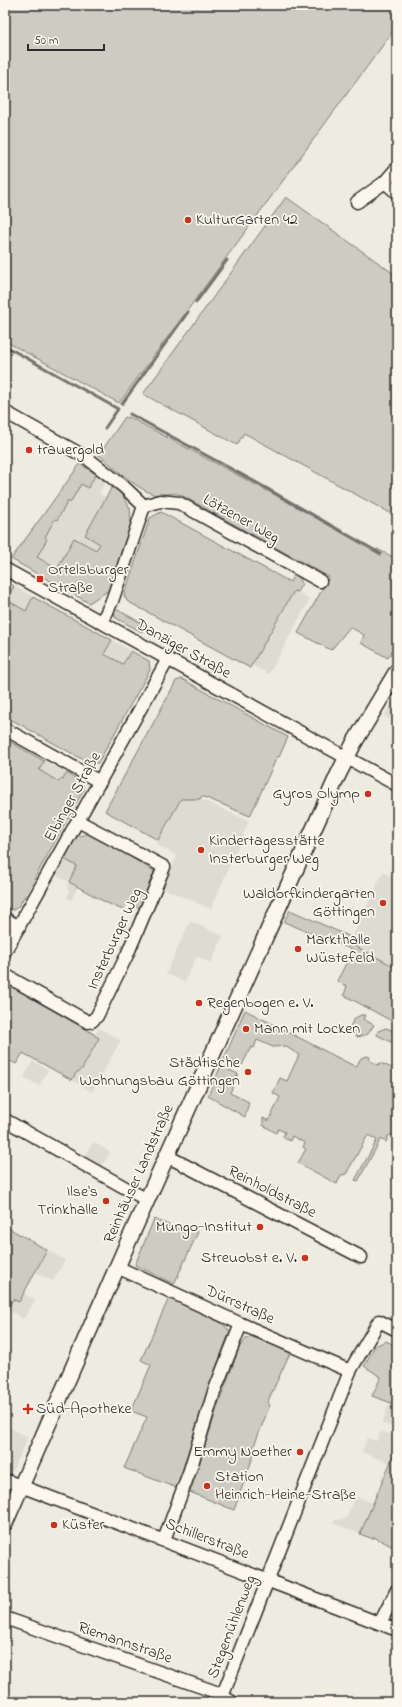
<svg xmlns="http://www.w3.org/2000/svg" width="402" height="1707" font-family="'Indie Flower',sans-serif">
	<style>
		.built { fill: #dedbd1 }
		.green { fill: #cecbc2; stroke: #7c7b76 }
		.lines { fill: none; stroke-linecap: round; stroke-linejoin: round }
		.stream { stroke: #74726e; stroke-width: 3 }
		.minor-casing { stroke: #2b2b2b; stroke-width: 15 }
		.major-casing { stroke: #2b2b2b; stroke-width: 18 }
		.minor { stroke: #fbf7ec; stroke-width: 12 }
		.major { stroke: #fbf7ec; stroke-width: 15 }
		.poi-dot { fill: #c8321e; stroke: #fbf7ec; stroke-width: 1.5 }
		.labels { text-anchor: middle; dominant-baseline: central; stroke-width: 3.5; stroke-linejoin: round; paint-order: stroke }
		.poi-label { font-size: 16px; fill: #2b2b2b; stroke: #fbf7ec; text-anchor: start }
		.street-label { font-size: 16px; fill: #2b2b2b; stroke: #fbf7ec }
	</style>
	<rect width="100%" height="100%" fill="#eeebe0"/>
	<filter id="ink" filterUnits="userSpaceOnUse"><feTurbulence type="fractalNoise" baseFrequency=".025" numOctaves="2"/><feDisplacementMap in="SourceGraphic" scale="8" xChannelSelector="R" yChannelSelector="G"/><feConvolveMatrix kernelMatrix="1 2 1 2 8 2 1 2 1" color-interpolation-filters="sRGB"/></filter>
	<g filter="url(#ink)">
		<g class="built">
			<polygon points="96,474 106,481 99,493 106,497 85,535 100,544 96,550 57,569 37,557 47,539 44,537 55,519 57,520 68,501 70,502 81,484 88,488"/>
			<polygon points="14,586 33,597 26,611 6,600"/>
			<polygon points="294,590 310,599 269,674 252,665"/>
			<polygon points="112,640 131,651 123,665 104,654"/>
			<polygon points="397,695 397,723 384,716"/>
			<polygon points="44,761 67,773 63,779 60,782 39,770"/>
			<polygon points="181,799 200,799 249,821 211,909 163,888 177,856 156,844"/>
			<polygon points="64,859 78,866 69,882 78,887 71,900 67,897 69,892 67,885 69,882 55,875"/>
			<polygon points="383,872 397,880 397,968 352,945 355,939 352,938"/>
			<polygon points="190,921 223,936 211,963 197,956 185,982 166,974"/>
			<polygon points="99,1028 121,1040 92,1092 72,1080 76,1073 82,1069 99,1039 94,1036"/>
			<polygon points="33,1061 48,1070 39,1086 24,1077"/>
			<polygon points="93,1142 110,1152 102,1166 85,1156"/>
			<polygon points="47,1250 65,1260 53,1281 35,1272"/>
			<polygon points="23,1293 35,1300 24,1319 7,1309 13,1299 19,1302"/>
			<polygon points="390,1402 397,1405 395,1416 397,1417 397,1429 382,1423"/>
			<polygon points="5,1426 28,1437 13,1471 5,1471"/>
			<polygon points="381,1431 397,1437 397,1447 390,1463 362,1452 367,1438 377,1441"/>
			<polygon points="355,1496 373,1503 360,1534 333,1523 335,1520 346,1519"/>
		</g>
		<g class="green">
			<polygon points="5,5 397,5 397,26 119,403 5,341"/>
			<polygon points="286,197 397,276 397,517 244,433 237,445 143,394"/>
			<path d="M125,417l2,1 2,-1 146,78 100,56 2,-2 20,10v85l-9,14 -27,-15 3,-8 -14,-8 -19,23 -33,-17 31,-56 -148,-82c-9,-4 -19,2 -28,-1 -16,-5 -40,-28 -54,-39z"/>
			<polygon points="80,464 96,474 88,488 81,484 70,503 68,501 57,520 55,519 45,537 47,539 37,557 57,569 74,538 96,550 100,544 85,535 112,487 121,493 130,508 131,523 109,590 89,603 11,559"/>
			<polygon points="161,512 290,582 295,573 299,575 302,584 297,592 294,591 250,668 127,601 124,595 150,518"/>
			<polygon points="5,581 14,586 7,600 26,611 33,597 112,640 104,654 123,664 131,651 149,661 150,670 145,679 98,763 91,764 5,716"/>
			<polygon points="118,610 145,625 142,632 116,618 114,613 115,611"/>
			<polygon points="182,679 288,737 279,757 277,757 250,816 202,796 200,799 181,799 158,840 105,811 167,698 176,681"/>
			<polygon points="5,739 44,761 39,770 59,782 62,778 63,779 67,773 82,782 84,789 26,894 18,907 13,910 5,906"/>
			<polygon points="90,833 154,871 153,877 141,909 127,902 123,910 107,903 69,882 77,866 64,859 76,837"/>
			<polygon points="290,910 355,939 353,945 397,968 397,1024 344,995 347,986 337,981 353,950 284,922"/>
			<polygon points="5,983 94,1034 95,1036 99,1038 82,1069 76,1073 72,1080 23,1053 16,1064 5,1058"/>
			<polygon points="245,1010 356,1067 361,1058 367,1056 370,1057 369,1060 378,1065 380,1063 397,1070 397,1133 388,1136 386,1142 381,1139 358,1181 355,1180 377,1140 368,1135 346,1174 341,1175 337,1184 298,1163 306,1149 303,1147 305,1143 292,1136 290,1141 283,1137 285,1132 278,1129 276,1133 263,1125 263,1118 269,1121 280,1097 273,1093 280,1078 287,1081 299,1055 285,1046 273,1047 257,1040 254,1048 251,1047 242,1065 233,1061 229,1070 238,1074 230,1093 249,1102 245,1117 208,1096"/>
			<polygon points="361,1015 365,1015 363,1019 374,1025 368,1034 358,1037 347,1031 355,1018"/>
			<polygon points="386,1028 397,1032 397,1045 377,1035 378,1031"/>
			<polygon points="154,1219 184,1231 187,1227 198,1232 174,1284 135,1265"/>
			<polygon points="5,1226 47,1250 19,1302 13,1299 5,1314"/>
			<polygon points="169,1298 220,1322 229,1330 229,1333 208,1389 177,1488 124,1468 147,1417 131,1411 151,1365 141,1360"/>
			<polygon points="252,1336 290,1353 267,1403 270,1405 251,1453 254,1454 234,1510 190,1492 219,1402 240,1346 246,1339"/>
			<polygon points="386,1341 397,1346 397,1405 372,1396 381,1377 364,1366 375,1346"/>
			<polygon points="397,1447 397,1549 374,1537 373,1539 360,1534"/>
		</g>
		<g class="lines">
			<g class="stream">
				<polyline points="196,302 227,260"/>
				<polyline points="5,346 118,409 105,428"/>
				<polyline points="122,404 188,312"/>
				<polyline points="130,414 259,484 381,554"/>
			</g>
			<defs>
				<g id="minor">
					<polyline points="385,182 397,193"/>
					<polyline points="357,202 385,182 397,168"/>
					<polyline points="5,412 87,458 123,486 144,506 112,601 102,622"/>
					<polyline points="144,506 160,501 179,503 320,581"/>
					<polyline points="5,569 314,740 397,785"/>
					<polyline points="5,729 100,782"/>
					<polyline points="5,919 19,927"/>
					<polyline points="5,951 168,659"/>
					<polyline points="5,975 88,1022 92,1021 97,1016 127,955 164,867 78,821"/>
					<polyline points="5,1120 147,1200"/>
					<polyline points="167,1156 361,1257"/>
					<polyline points="117,1267 241,1324 350,1371"/>
					<polyline points="5,1480 397,1630"/>
					<polyline points="164,1540 190,1470 214,1392 241,1324"/>
					<polyline points="5,1618 213,1691 232,1702"/>
					<polyline points="380,1623 397,1590"/>
					<polyline points="220,1702 350,1371 379,1321 397,1330"/>
				</g>
				<polyline id="major" points="5,1523 125,1249 338,775 354,743 397,671"/>
			</defs>
			<use href="#minor" class="minor-casing"/>
			<use href="#major" class="major-casing"/>
			<use href="#minor" class="minor"/>
			<use href="#major" class="major"/>
		</g>
	</g>
	<g class="poi-dot">
		<circle cx="188" cy="220" r="4"/>
		<circle cx="29" cy="450" r="4"/>
		<rect x="36" y="575" width="8" height="8" rx="2"/>
		<circle cx="368" cy="794" r="4"/>
		<circle cx="201" cy="850" r="4"/>
		<circle cx="383" cy="903" r="4"/>
		<circle cx="298" cy="949" r="4"/>
		<circle cx="199" cy="1003" r="4"/>
		<circle cx="246" cy="1029" r="4"/>
		<circle cx="248" cy="1072" r="4"/>
		<circle cx="106" cy="1201" r="4"/>
		<circle cx="260" cy="1227" r="4"/>
		<circle cx="305" cy="1258" r="4"/>
		<path d="M26 1403h4v4h4v4h-4v4h-4v-4h-4v-4h4z"/>
		<circle cx="300" cy="1452" r="4"/>
		<circle cx="207" cy="1486" r="4"/>
		<circle cx="54" cy="1525" r="4"/>
	</g>
	<g class="labels">
		<g class="poi-label">
			<text x="196" y="220">KulturGarten 42</text>
			<text x="37" y="450">trauergold</text>
			<text x="48" y="570">Ortelsburger<tspan x="48" dy="18">Straße</tspan></text>
			<text x="360" y="794" text-anchor="end">Gyros Olymp</text>
			<text x="209" y="841">Kindertagesstätte<tspan x="209" dy="18">Insterburger Weg</tspan></text>
			<text x="375" y="894" text-anchor="end">Waldorfkindergarten<tspan x="375" dy="18">Göttingen</tspan></text>
			<text x="306" y="940">Markthalle<tspan x="306" dy="18">Wüstefeld</tspan></text>
			<text x="207" y="1003">Regenbogen e. V.</text>
			<text x="254" y="1029">Mann mit Locken</text>
			<text x="240" y="1063" text-anchor="end">Städtische<tspan x="240" dy="18">Wohnungsbau Göttingen</tspan></text>
			<text x="98" y="1192" text-anchor="end">Ilse's<tspan x="98" dy="18">Trinkhalle</tspan></text>
			<text x="252" y="1227" text-anchor="end">Mungo-Institut</text>
			<text x="297" y="1258" text-anchor="end">Streuobst e. V.</text>
			<text x="36" y="1409">Süd-Apotheke</text>
			<text x="292" y="1452" text-anchor="end">Emmy Noether</text>
			<text x="215" y="1477">Station<tspan x="215" dy="18">Heinrich-Heine-Straße</tspan></text>
			<text x="62" y="1525">Küster</text>
		</g>
		<g class="street-label">
			<text transform="translate(241 519) rotate(29)">Lötzener Weg</text>
			<text transform="translate(183 649) rotate(29)">Danziger Straße</text>
			<text transform="translate(73 797) rotate(-61)">Elbinger Straße</text>
			<text transform="translate(115 939) rotate(-65)">Insterburger Weg</text>
			<text transform="translate(139 1174) rotate(-66)">Reinhäuser Landstraße</text>
			<text transform="translate(272 1192) rotate(27)">Reinholdstraße</text>
			<text transform="translate(240 1305) rotate(24)">Dürrstraße</text>
			<text transform="translate(207 1539) rotate(21)">Schillerstraße</text>
			<text transform="translate(232 1627) rotate(-69)">Stegemühlenweg</text>
			<text transform="translate(125 1643) rotate(19)">Riemannstraße</text>
		</g>
	</g>
	<rect width="402" height="1707" fill="none" stroke="#fbf7ec" stroke-width="20"/>
	<rect x="10" y="10" width="382" height="1687" fill="none" stroke="#2b2b2b" stroke-width="1.5" filter="url(#ink)"/>
	<path d="M28 44v6h76v-6" fill="none" stroke="#2b2b2b" stroke-width="2"/>
	<text x="34" y="44" font-size="12" fill="#2b2b2b" stroke="#fbf7ec" stroke-width="3" paint-order="stroke">50 m</text>
</svg>
